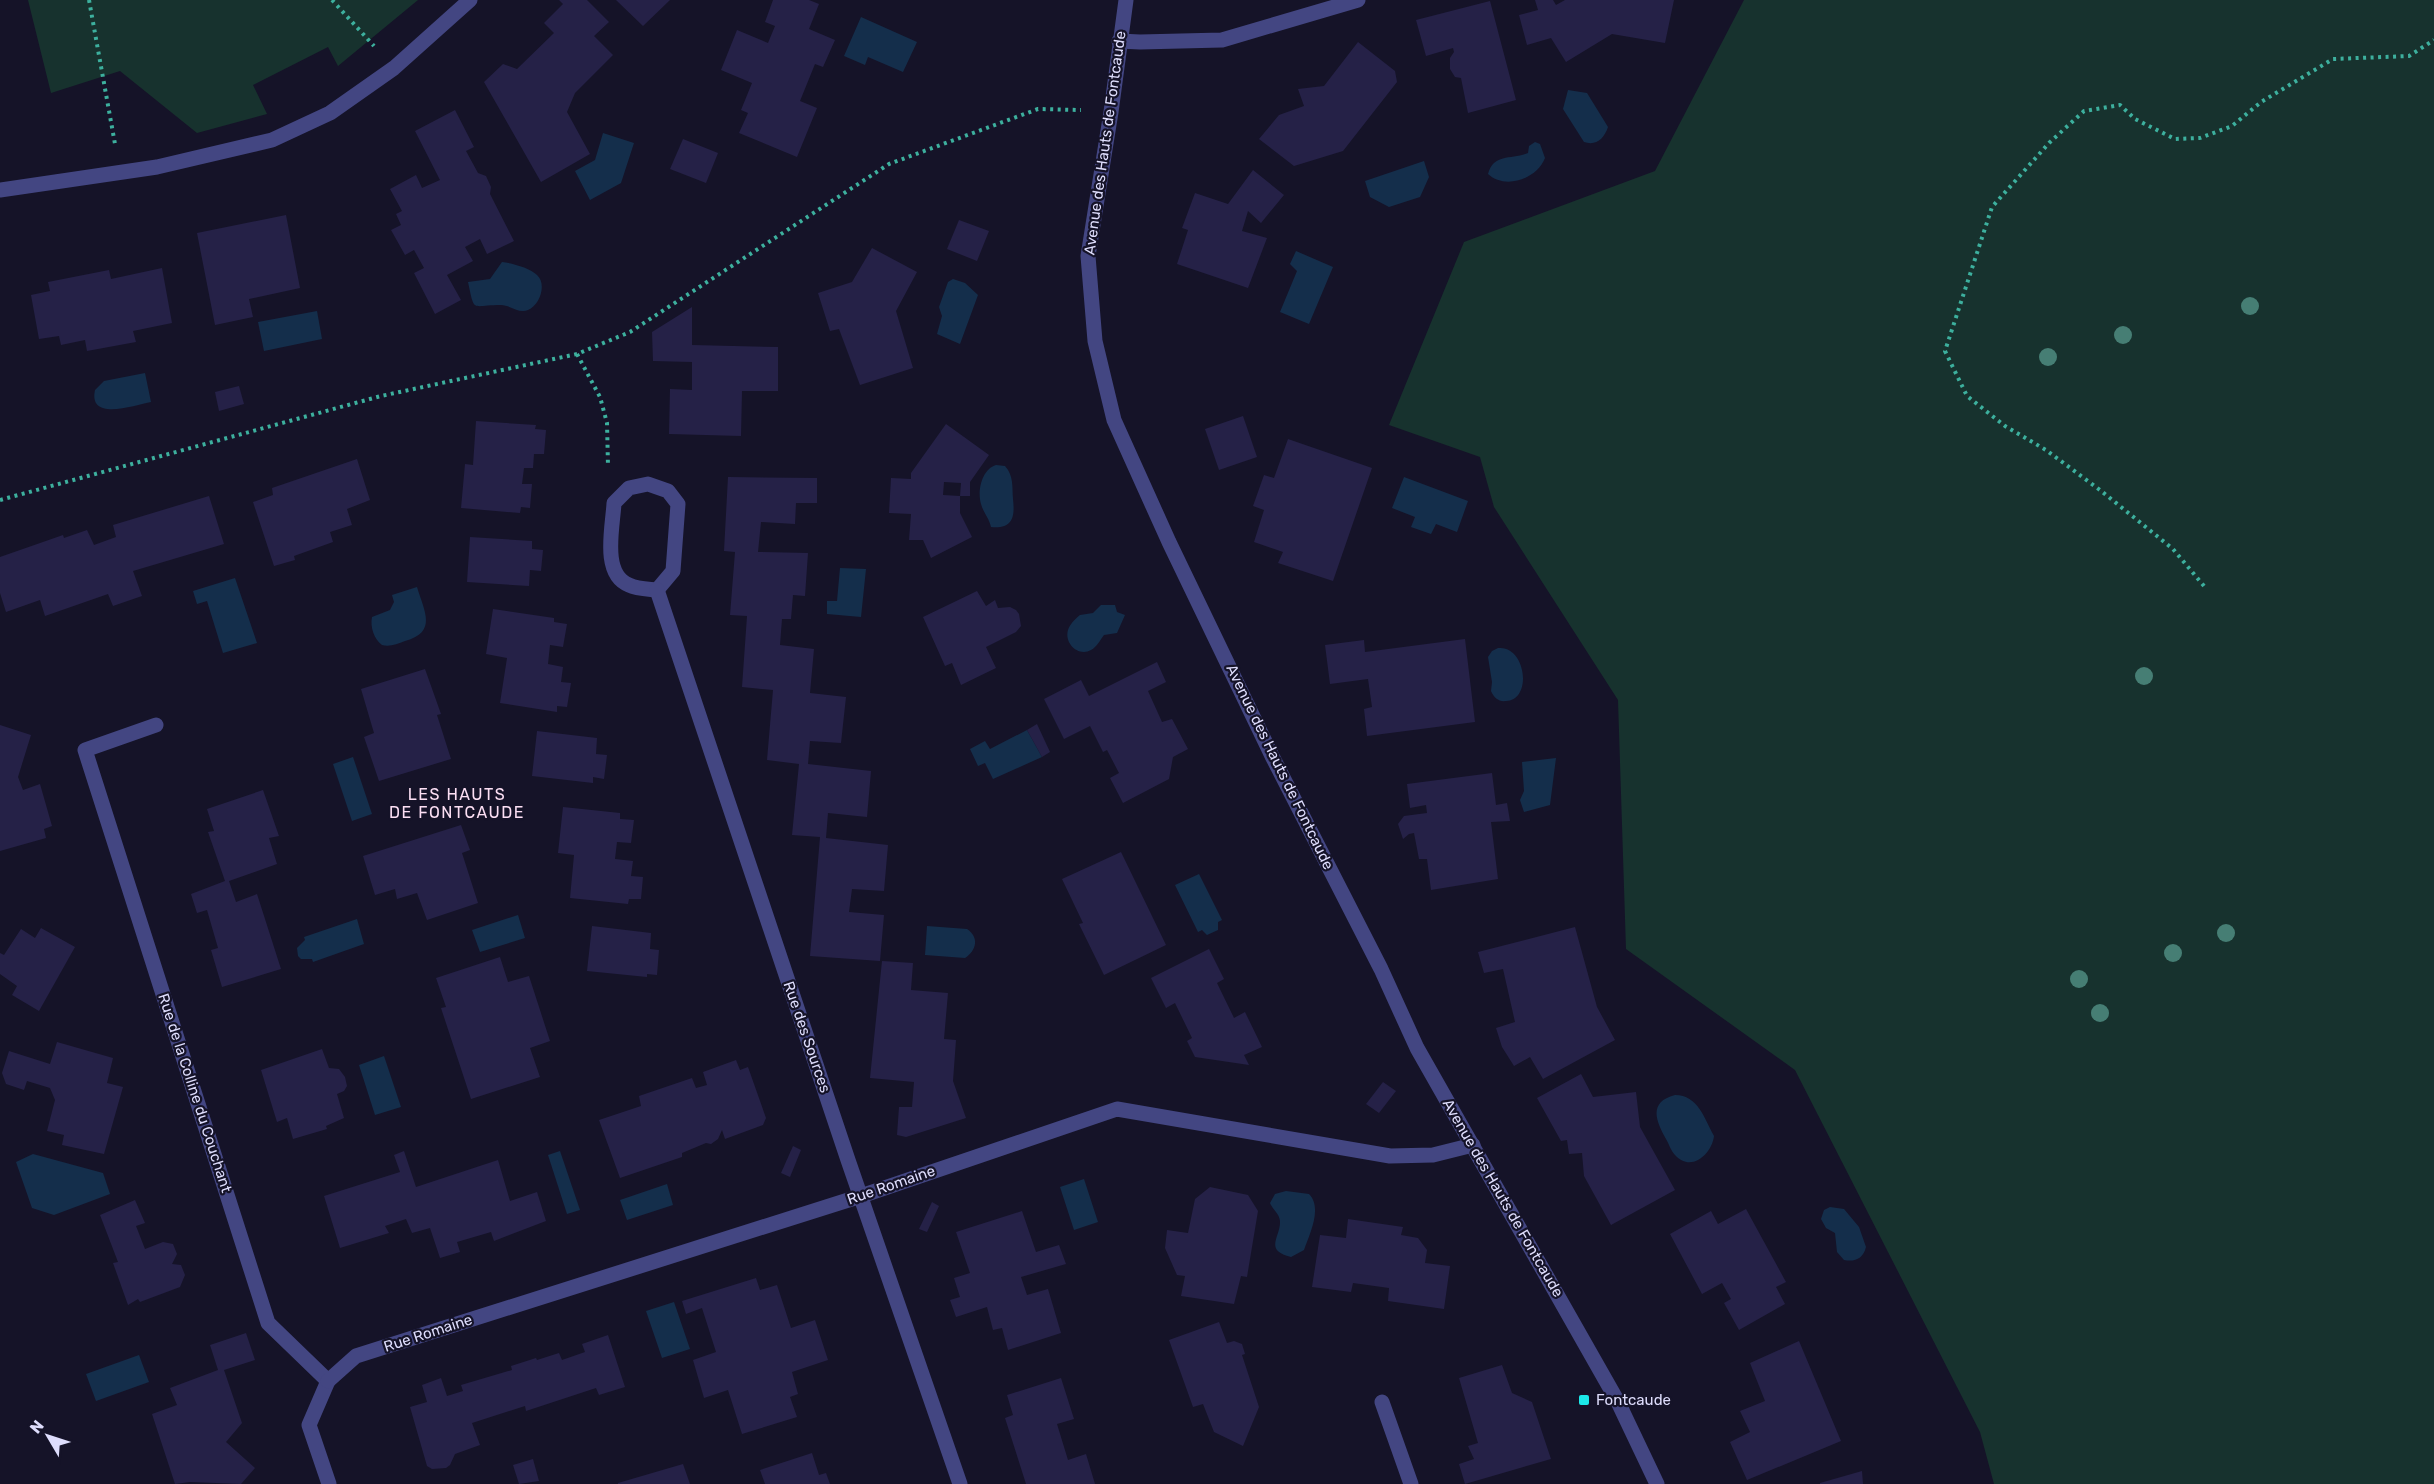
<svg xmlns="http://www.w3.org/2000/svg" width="2434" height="1484" font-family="Rubik,sans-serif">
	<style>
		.grass { fill: #17322e }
		.water { fill: #142e4b }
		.building { fill: #252147 }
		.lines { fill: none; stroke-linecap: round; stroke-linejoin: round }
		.path { stroke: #3db09e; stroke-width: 4; stroke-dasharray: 3 4.5; stroke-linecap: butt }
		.minor { stroke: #434682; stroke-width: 15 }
		.tree { fill: #467e74 }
		.poi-dot { fill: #1ce8e9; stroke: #151328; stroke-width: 2 }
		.labels { text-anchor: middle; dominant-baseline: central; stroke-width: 4.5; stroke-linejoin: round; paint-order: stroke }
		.street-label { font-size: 15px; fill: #deddfc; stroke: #151328 }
		.poi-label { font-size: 15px; fill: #deddfc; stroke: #151328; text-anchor: start }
		.neighbourhood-label { font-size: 16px; letter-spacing: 1.5px; fill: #fcdff4; stroke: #151328 }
	</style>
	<rect width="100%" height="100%" fill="#151328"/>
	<g class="grass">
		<polygon points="28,0 418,0 338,66 328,47 253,85 267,114 197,133 120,71 51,93"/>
		<polygon points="1744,0 2434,0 2434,1484 1994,1484 1980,1432 1795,1070 1626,949 1618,700 1494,507 1480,457 1389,425 1464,242 1655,171"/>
	</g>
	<g class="water">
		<polygon points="861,17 917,42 903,72 868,57 865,65 844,56"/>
		<path d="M1568,90l19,3 21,34c-4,12 -12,19 -24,15l-21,-33z"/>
		<polygon points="603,133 634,143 621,183 590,200 575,171 595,160"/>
		<path d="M1535,142l5,2 5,14c-8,21 -40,32 -57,16 6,-21 23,-14 40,-21l1,-7z"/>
		<polygon points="1424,161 1429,177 1420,197 1389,207 1370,197 1365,181"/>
		<polygon points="1296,251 1333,267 1309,324 1280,312 1297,271 1290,264"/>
		<path d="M502,262c10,1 28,6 35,13 10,9 3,30 -9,35 -9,4 -18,-5 -27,-5 -30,0 -26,9 -33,-23l22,-3z"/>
		<polygon points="953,279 965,283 978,295 960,344 937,334 942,316 939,307 948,282"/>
		<polygon points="317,311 322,339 264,351 258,322"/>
		<path d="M145,373l6,29c-16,3 -63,20 -56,-12l9,-9z"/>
		<path d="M996,465l9,1c9,10 7,21 8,33 2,18 0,30 -22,28 -2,-9 -8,-15 -10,-23 -4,-13 1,-35 15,-39z"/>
		<polygon points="1404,477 1468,501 1457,532 1436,524 1431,534 1411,527 1415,517 1392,508"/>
		<polygon points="840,568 866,569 861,617 827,614 827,601 837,601"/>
		<polygon points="235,578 257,643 223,653 207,601 197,604 193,591"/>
		<path d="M417,587c7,24 21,45 -12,54 -8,3 -15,6 -23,4 -8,-6 -12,-18 -10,-28l18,-7 4,-8 -2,-7z"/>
		<path d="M1101,605h14l2,7 8,3 -8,18 -13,2c-4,5 -7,12 -13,15 -12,7 -27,-6 -23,-20 2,-6 7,-11 12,-15l13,-2z"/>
		<path d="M1498,648c28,-3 35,52 8,53 -7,1 -12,-3 -15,-10l1,-9 -4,-25 4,-6z"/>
		<polygon points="1027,730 1042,757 993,779 985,763 978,766 970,749 985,741 990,749"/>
		<polygon points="353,757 372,814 352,821 333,764"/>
		<polygon points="1556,758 1550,805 1524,812 1520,800 1524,791 1522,762"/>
		<polygon points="1199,874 1222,920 1218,922 1218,930 1207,935 1202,930 1198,932 1175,885"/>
		<polygon points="518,915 525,938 480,952 472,930"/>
		<polygon points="357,919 364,944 313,962 312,959 301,959 298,956 297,948 305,940 304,937"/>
		<path d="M927,926l40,3c12,8 10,21 -2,29l-40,-3z"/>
		<polygon points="384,1056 401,1107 375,1115 359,1065"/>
		<path d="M1675,1095c23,0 29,23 39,41 -2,18 -23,37 -39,19 -4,-4 -6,-11 -9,-16 -10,-18 -18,-37 9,-44z"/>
		<polygon points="560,1151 580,1210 567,1214 548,1155"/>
		<polygon points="33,1154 103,1173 110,1194 54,1215 32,1208 16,1162"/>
		<polygon points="1084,1179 1098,1222 1074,1230 1060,1187"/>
		<polygon points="667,1184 673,1205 627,1220 620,1200"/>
		<path d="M1286,1191l23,3c14,14 0,41 -5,56l-13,7c-28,-7 -10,-20 -11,-36 -1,-8 -7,-11 -10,-18l5,-9z"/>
		<path d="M1830,1207l14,2 15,18 7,20c-3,12 -11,15 -22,13l-7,-8 -2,-19 -9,-5 -5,-9 3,-9z"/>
		<polygon points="674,1302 690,1349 662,1358 646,1311"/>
		<polygon points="139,1355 149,1382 96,1401 86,1374"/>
	</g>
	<g class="building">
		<polygon points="559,0 587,0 609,22 594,36 613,55 575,93 567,112 590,154 541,182 484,82 503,64 517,69 554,33 544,23 563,4"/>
		<polygon points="616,0 670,0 643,26"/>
		<polygon points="773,0 809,0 819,4 809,29 835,40 823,67 815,64 800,101 817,108 797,157 739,133 748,113 741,110 752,83 721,70 737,30 768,43 775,26 765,22"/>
		<polygon points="1535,0 1553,0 1556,5 1565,0 1674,0 1665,43 1612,34 1566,62 1551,38 1527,45 1519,15 1538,10"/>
		<polygon points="1490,1 1516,100 1468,113 1461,78 1455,77 1450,69 1450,58 1454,52 1453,48 1426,56 1416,20"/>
		<polygon points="1358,42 1395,71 1397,82 1343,151 1294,166 1259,139 1279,115 1304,106 1298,89 1324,86"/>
		<polygon points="455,110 474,147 466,151 478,173 486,176 491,187 490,194 514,241 487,254 480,239 465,247 473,261 447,275 461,300 435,314 414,273 424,268 414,250 405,255 391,230 401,225 396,214 402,211 390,189 416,175 422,188 440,180 415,131"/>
		<polygon points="683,139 718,153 706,183 670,169"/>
		<polygon points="1253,170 1284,195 1261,223 1248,211 1242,231 1267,238 1248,288 1177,264 1188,230 1182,228 1195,193 1228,204"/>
		<polygon points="286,215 300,288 249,299 253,317 215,325 197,233"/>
		<polygon points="959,220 989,231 977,261 947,249"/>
		<polygon points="872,248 917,272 896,311 913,368 860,385 839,329 830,331 818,293 852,282"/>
		<polygon points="162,268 172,323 133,331 136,342 87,351 85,340 61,345 59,336 39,339 31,295 50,291 48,282 109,270 111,279"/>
		<polygon points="692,307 692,345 778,347 778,391 742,391 741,436 669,434 670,389 692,390 692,362 653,361 652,332"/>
		<polygon points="239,386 244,404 219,411 215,392"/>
		<polygon points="1243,416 1257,457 1219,470 1205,429"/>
		<polygon points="476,421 536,425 535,429 546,430 544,454 534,454 533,468 524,468 522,484 532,484 530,508 521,507 520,513 461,508 465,464 473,465"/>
		<polygon points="946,424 989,455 970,482 970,496 960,496 961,483 944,482 943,495 960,496 960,513 972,537 931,558 923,540 909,540 911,514 889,513 891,478 911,479 911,473"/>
		<polygon points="1288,439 1372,468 1333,581 1278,563 1283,552 1254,542 1264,510 1253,506 1264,475 1274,478"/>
		<polygon points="357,459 370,500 347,509 352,525 330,532 333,542 294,556 295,560 274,566 253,502 273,495 272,488"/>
		<polygon points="728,477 817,478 817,503 796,503 795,524 761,522 758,552 808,553 805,596 793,595 791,619 782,619 780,645 814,649 810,693 846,697 841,743 810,741 808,764 871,771 867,817 828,813 826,838 888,845 884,891 852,889 849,912 884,915 880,961 810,956 820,837 792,835 799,764 767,760 773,690 742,687 747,616 730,615 735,552 724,551"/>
		<polygon points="209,496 224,544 133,571 142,596 113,606 108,594 45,616 40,600 6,612 0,593 0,557 63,535 64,538 87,530 94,545 116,537 113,525"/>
		<polygon points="470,537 532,541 532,549 543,550 541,571 530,570 529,586 467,582"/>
		<polygon points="977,591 986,606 995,600 998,608 1010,607 1016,610 1019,614 1021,626 1016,632 986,647 996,668 961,685 952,663 945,666 923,617"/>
		<polygon points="493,609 554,618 554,622 567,624 563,647 550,645 548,664 563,667 561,682 571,683 567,707 557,706 557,712 500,703 507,658 486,654"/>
		<polygon points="1465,639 1475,722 1367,736 1364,709 1372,707 1368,679 1330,684 1325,645 1364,640 1365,652"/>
		<polygon points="1157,662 1166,682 1148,691 1162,722 1172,719 1188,749 1173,757 1169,779 1123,803 1110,778 1119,773 1107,750 1103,752 1090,726 1064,739 1044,699 1081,680 1089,696"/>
		<polygon points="425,669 441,714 437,715 451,759 379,781 364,737 374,733 361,689"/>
		<polygon points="1037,724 1050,752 1042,757 1027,730"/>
		<polygon points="0,725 31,735 18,777 23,790 40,784 52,826 44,829 46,838 0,851"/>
		<polygon points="537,731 597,738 596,754 607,755 604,779 593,777 593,783 532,776"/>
		<polygon points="1492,773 1496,805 1507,803 1510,821 1491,822 1498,879 1431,890 1427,859 1419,859 1414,833 1409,834 1403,839 1398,824 1404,816 1427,813 1426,805 1410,808 1407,784"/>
		<polygon points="263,790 279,836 269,838 277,864 229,881 236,902 257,894 281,969 222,987 211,950 218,948 207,910 197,913 191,894 225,881 208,832 214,831 207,809"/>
		<polygon points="563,807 620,813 620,819 634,820 631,843 617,842 615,859 633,861 631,876 643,877 641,899 629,899 628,904 570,898 574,855 558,853"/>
		<polygon points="461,825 470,850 462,853 478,903 427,920 417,893 397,899 395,889 375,895 363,856"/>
		<polygon points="1121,852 1166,945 1104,975 1079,924 1083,923 1062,879"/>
		<polygon points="592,926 651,933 650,949 659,950 657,975 647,974 647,977 587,971"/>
		<polygon points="1575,927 1597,1007 1615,1040 1543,1079 1530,1057 1514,1066 1502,1047 1496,1028 1515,1022 1503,969 1484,973 1478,952"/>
		<polygon points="41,928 75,947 39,1011 12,995 17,986 0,974 0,953 4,955 21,929 35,938"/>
		<polygon points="1209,949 1224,979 1217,983 1234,1018 1245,1012 1262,1047 1244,1055 1249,1065 1195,1057 1187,1041 1192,1038 1175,1003 1166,1008 1151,978"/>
		<polygon points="500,957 508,982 529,976 550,1041 530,1048 540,1077 471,1099 441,1008 446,1007 436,978"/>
		<polygon points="882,961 913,963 911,990 948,993 944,1039 956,1040 953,1081 966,1118 906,1137 897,1135 899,1107 912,1107 914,1082 870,1078"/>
		<polygon points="57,1042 113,1058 107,1083 123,1087 104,1154 62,1145 64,1135 47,1131 55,1100 50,1088 27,1081 24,1090 6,1084 2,1073 9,1051 50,1064"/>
		<polygon points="322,1049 329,1068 339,1069 345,1077 347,1086 344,1091 337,1094 344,1118 326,1126 327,1129 293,1139 287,1118 277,1122 261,1070"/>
		<polygon points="736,1060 740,1070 748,1067 766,1118 763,1125 725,1139 722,1130 718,1139 711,1144 706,1143 682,1153 682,1157 620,1178 599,1120 641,1106 639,1096 692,1078 696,1088 707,1085 703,1072"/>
		<polygon points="1581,1074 1593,1097 1636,1092 1640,1127 1675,1190 1611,1225 1584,1176 1582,1153 1569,1154 1567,1140 1561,1141 1537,1098"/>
		<polygon points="1383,1082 1396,1091 1379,1113 1366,1104"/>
		<polygon points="793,1146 801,1150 790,1177 781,1173"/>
		<polygon points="404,1151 416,1187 498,1160 510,1201 537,1192 546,1221 494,1241 491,1232 457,1242 460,1252 440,1258 430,1228 412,1233 406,1219 385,1226 389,1233 340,1248 324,1196 400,1172 394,1155"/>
		<polygon points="1210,1187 1248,1195 1258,1211 1247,1277 1241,1276 1234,1304 1181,1296 1185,1276 1177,1275 1165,1248 1167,1230 1188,1233 1195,1199"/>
		<polygon points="135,1200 145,1223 136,1226 145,1249 163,1242 173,1244 177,1254 172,1264 181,1265 185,1275 180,1287 140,1302 138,1299 128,1305 113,1263 118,1262 100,1215"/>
		<polygon points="932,1202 939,1206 927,1232 919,1229"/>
		<polygon points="1746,1209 1786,1282 1776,1287 1785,1304 1739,1330 1724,1303 1731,1299 1722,1283 1702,1294 1670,1234 1711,1211 1718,1224"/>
		<polygon points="1022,1211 1036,1252 1059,1245 1066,1264 1021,1277 1027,1295 1048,1289 1061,1333 1008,1350 1002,1328 993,1330 987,1307 956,1317 950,1300 960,1297 954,1278 970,1273 956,1232"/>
		<polygon points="1348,1219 1403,1227 1401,1235 1418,1238 1427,1250 1425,1263 1450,1266 1444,1309 1388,1301 1389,1288 1353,1283 1351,1292 1312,1287 1320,1235 1346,1238"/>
		<polygon points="756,1278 760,1290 777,1285 791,1328 815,1320 828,1360 792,1372 798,1394 790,1397 797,1417 742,1434 728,1390 704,1398 693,1360 716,1352 702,1308 686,1314 682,1301"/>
		<polygon points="1219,1322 1227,1343 1234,1341 1242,1344 1245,1354 1242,1355 1259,1407 1243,1446 1214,1432 1203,1404 1193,1407 1169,1340"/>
		<polygon points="246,1333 255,1360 224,1370 242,1423 226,1442 255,1468 241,1484 190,1482 175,1484 152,1414 177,1405 170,1388 218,1370 210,1345"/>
		<polygon points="608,1335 625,1387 599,1395 596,1388 526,1411 525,1406 472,1423 480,1445 455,1454 450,1465 446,1468 432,1469 427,1466 410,1407 427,1402 422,1385 441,1378 447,1396 463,1391 461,1385 512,1370 511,1366 536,1358 537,1360 559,1353 562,1360 585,1352 582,1344"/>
		<polygon points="1799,1341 1841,1441 1747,1480 1730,1442 1750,1432 1740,1411 1765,1401 1750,1363"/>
		<polygon points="1502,1365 1512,1393 1532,1402 1551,1459 1465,1484 1459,1464 1474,1459 1468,1446 1478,1443 1459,1378"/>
		<polygon points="1061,1378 1074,1419 1057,1424 1068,1460 1086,1454 1095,1484 1026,1484 1005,1418 1013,1415 1007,1395"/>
		<polygon points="812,1453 819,1475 826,1473 830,1484 765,1484 760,1470"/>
		<polygon points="533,1459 539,1481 519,1484 513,1465"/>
		<polygon points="683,1464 690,1484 618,1484 618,1483"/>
		<polygon points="1862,1471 1863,1484 1820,1484 1820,1483"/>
	</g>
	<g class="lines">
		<g class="path">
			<polyline points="89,0 115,144"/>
			<polyline points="332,0 374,46"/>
			<polyline points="577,354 600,397 607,423 608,466"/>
			<polyline points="0,500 381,396 577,354 630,332 889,164 1038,109 1081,110"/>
			<polyline points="2204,586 2173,549 2100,490 2046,450 2005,426 1967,396 1945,351 1992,207 2049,143 2084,111 2120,105 2135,119 2175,139 2200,138 2232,126 2261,102 2333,59 2409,56 2434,40"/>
		</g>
		<g class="minor">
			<polyline points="1126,0 1111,112 1088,256 1095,341 1114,420 1169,542 1272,756 1381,969 1417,1048 1618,1402 1657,1484"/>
			<polyline points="1119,41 1140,42 1222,40 1358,0"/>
			<polyline points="0,190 157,167 272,140 330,113 394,68 470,0"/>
			<path d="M648,484l20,7 10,13 -5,67 -16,19c-9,-1 -20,-1 -28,-5 -28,-11 -16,-59 -15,-82l15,-15z"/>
			<polyline points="657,590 848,1160 960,1484"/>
			<polyline points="156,725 85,750 268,1323 328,1381 309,1425 329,1484"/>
			<polyline points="328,1381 356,1356 861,1196 1117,1109 1390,1156 1433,1155 1473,1145"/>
			<polyline points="1382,1402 1411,1484"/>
		</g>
	</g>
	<g class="tree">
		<circle cx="2250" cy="306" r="9"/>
		<circle cx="2123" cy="335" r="9"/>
		<circle cx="2048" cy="357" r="9"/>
		<circle cx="2144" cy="676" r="9"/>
		<circle cx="2226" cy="933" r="9"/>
		<circle cx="2173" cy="953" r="9"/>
		<circle cx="2079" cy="979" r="9"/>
		<circle cx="2100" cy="1013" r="9"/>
	</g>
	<rect class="poi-dot" x="1578" y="1394" width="12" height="12" rx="3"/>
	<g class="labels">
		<g class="street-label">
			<text transform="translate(1105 143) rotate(-82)">Avenue des Hauts de Fontcaude</text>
			<text transform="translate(1280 767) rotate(64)">Avenue des Hauts de Fontcaude</text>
			<text transform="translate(807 1037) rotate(71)">Rue des Sources</text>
			<text transform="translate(195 1093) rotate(72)">Rue de la Colline du Couchant</text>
			<text transform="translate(891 1185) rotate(-19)">Rue Romaine</text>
			<text transform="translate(1503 1198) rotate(60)">Avenue des Hauts de Fontcaude</text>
			<text transform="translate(428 1333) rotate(-18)">Rue Romaine</text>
		</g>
		<g class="poi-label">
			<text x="1596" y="1400">Fontcaude</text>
		</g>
		<g class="neighbourhood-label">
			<text x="457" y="794">LES HAUTS<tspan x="457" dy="18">DE FONTCAUDE</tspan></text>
		</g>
	</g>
	<g transform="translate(48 1436) rotate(309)" stroke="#151328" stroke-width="4.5" paint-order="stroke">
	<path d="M0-4.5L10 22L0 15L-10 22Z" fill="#deddfc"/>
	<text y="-9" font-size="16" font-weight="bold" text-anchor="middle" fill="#deddfc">N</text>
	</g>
</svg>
